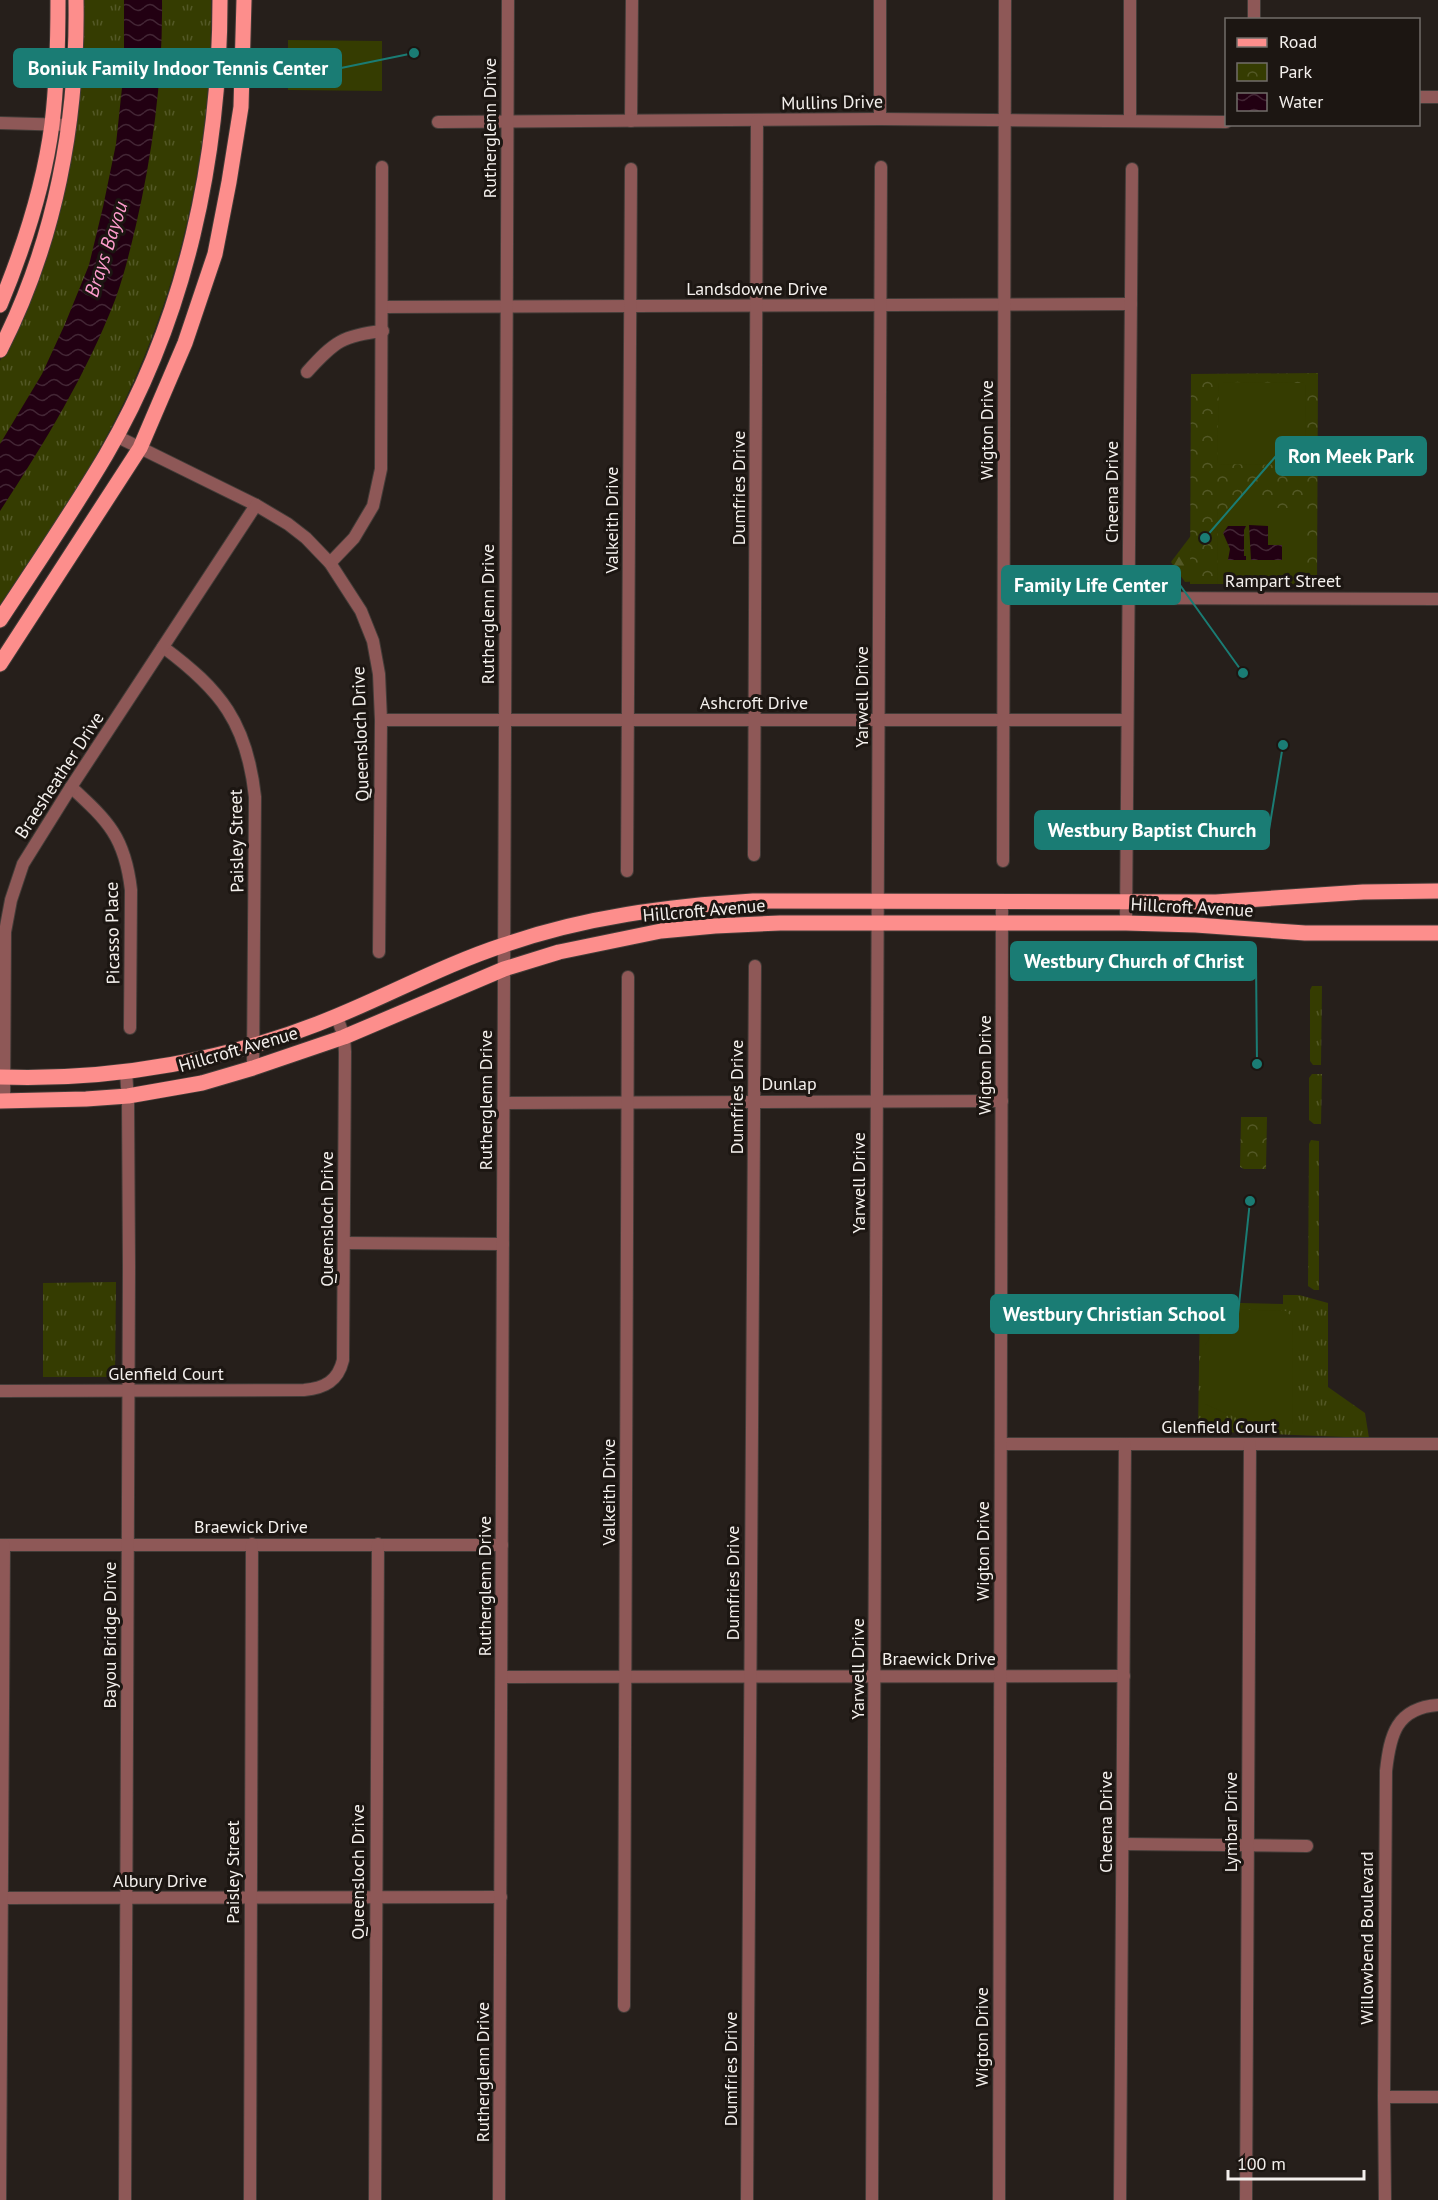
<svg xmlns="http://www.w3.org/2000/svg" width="1438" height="2200" font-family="'PT Sans',sans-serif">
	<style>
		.grass { fill: url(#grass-tufts) }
		.forest { fill: url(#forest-firs) }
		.park { fill: url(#park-crowns) }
		.garden { fill: #353c01 }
		.water { fill: url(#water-waves) }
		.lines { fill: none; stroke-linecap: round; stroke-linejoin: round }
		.minor-casing { stroke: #433c38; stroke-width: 14 }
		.major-casing { stroke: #433c38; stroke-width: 17 }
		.minor { stroke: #8e5857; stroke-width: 12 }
		.major { stroke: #fd8e8c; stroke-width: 15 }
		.labels { text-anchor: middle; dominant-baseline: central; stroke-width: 6; stroke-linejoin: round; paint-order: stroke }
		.street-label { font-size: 18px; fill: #f4f0ed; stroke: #1c1612 }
		.water-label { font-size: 20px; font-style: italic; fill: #fd9ccc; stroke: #1c1612 }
		.leader { fill: none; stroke: #1a7c74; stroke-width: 2 }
		.callout-dot { fill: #1a7c74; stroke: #1c1612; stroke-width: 2 }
		.callout { fill: #1a7c74; stroke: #1a7c74; stroke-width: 2 }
		.callout-label { font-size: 20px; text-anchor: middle; font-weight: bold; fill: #fff }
	</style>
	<defs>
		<pattern id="grass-tufts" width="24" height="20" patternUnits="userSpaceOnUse" patternTransform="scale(1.5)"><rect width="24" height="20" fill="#353c01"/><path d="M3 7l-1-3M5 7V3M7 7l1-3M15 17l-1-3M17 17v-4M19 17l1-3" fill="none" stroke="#535826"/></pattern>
		<pattern id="forest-firs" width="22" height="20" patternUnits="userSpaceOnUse" patternTransform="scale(1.5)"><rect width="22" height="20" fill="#353c01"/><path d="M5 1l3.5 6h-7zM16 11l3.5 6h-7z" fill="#535826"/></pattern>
		<pattern id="park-crowns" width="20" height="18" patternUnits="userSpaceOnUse" patternTransform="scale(1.5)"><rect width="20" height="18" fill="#353c01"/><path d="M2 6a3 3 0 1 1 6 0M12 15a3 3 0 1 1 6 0" fill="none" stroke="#535826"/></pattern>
		<pattern id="water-waves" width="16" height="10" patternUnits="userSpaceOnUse" patternTransform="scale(1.5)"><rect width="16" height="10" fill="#220012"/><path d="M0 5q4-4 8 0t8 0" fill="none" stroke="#432635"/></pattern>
	</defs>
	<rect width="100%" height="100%" fill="#261f1b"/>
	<g class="grass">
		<path d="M82,0h129c2,158 -35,314 -113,452 -29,53 -65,102 -98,153v-244l37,-82z"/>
		<polygon points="1312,986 1322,986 1321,1065 1313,1065 1310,1061 1310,990"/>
		<polygon points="1312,1074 1322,1074 1321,1124 1314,1124 1309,1120 1309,1078"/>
		<polygon points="1311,1140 1319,1141 1319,1290 1314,1290 1308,1286 1309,1144"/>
		<polygon points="116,1282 115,1377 43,1377 43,1283"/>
		<polygon points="1283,1295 1299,1295 1328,1303 1328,1387 1365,1413 1369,1438 1198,1431 1200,1302 1283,1304"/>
	</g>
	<polygon class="forest" points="1193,533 1268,576 1185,582 1171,562"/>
	<g class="park">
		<polygon points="1318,373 1317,584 1190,584 1191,374"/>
		<polygon points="1241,1117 1267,1117 1266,1169 1244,1169 1240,1167"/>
	</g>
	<g class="garden">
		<polygon points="288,40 382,41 382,91 288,90"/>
		<polygon points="1219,382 1306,383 1305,465 1217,464"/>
		<polygon points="1230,503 1274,503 1274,508 1306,508 1306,584 1217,584 1218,509 1230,509"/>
		<polygon points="1228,1309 1286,1311 1292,1317 1293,1427 1257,1427 1205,1404 1205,1345"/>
	</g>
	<g class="water">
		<path d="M124,0h38c1,75 -9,152 -26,225 -6,25 -12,51 -21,75 -29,75 -71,144 -115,211v-67l42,-70 23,-50 24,-59 14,-58 13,-63 8,-75z"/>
		<polygon points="1249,525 1268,526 1268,545 1282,545 1282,560 1251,560"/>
		<polygon points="1228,526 1246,526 1244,530 1244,556 1246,556 1246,560 1228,560 1230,549 1223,533"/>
	</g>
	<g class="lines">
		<defs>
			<g id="minor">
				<polyline points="1254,20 1254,0"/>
				<polyline points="1418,97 1438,97"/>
				<polyline points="880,119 880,0"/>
				<polyline points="631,121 632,0"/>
				<polyline points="1130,121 1130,0"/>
				<polyline points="438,122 880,119 1226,122"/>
				<polyline points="0,123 70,125"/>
				<polyline points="382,307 1131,304"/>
				<path d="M307,372c27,-30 36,-37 76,-41"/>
				<polyline points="116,436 256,505 288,524 306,538 330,563 361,611 373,641 379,674 381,720 379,952"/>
				<polyline points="330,563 354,538 373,506 381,469 382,167"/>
				<polyline points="1128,598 1438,599"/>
				<path d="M163,647c58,43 84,76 92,150l-2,271"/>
				<polyline points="381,720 1127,720"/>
				<path d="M71,787c37,34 54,50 60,103l-1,138"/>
				<polyline points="754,855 757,121"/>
				<polyline points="1003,861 1005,0"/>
				<polyline points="627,871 631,169"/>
				<polyline points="1126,923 1132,169"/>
				<polyline points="4,1101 5,932 11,900 23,864 71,787 256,505"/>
				<polyline points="504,1103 1002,1101"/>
				<polyline points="344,1243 503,1244"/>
				<path d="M0,1391l304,-1c21,-2 34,-9 39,-30l2,-308 -1,-15 -7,-20"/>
				<polyline points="1001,1444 1438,1444"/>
				<polyline points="0,1545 502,1545"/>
				<polyline points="502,1677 1124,1676"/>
				<polyline points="1123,1844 1307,1846"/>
				<polyline points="0,1898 501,1897"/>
				<polyline points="624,2006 628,977"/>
				<polyline points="1384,2097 1438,2097"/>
				<polyline points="0,2200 4,1545"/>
				<polyline points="125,2200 129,1267 128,1102 126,1071"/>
				<polyline points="250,2200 252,1544"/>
				<polyline points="375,2200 378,1544"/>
				<polyline points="499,2200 508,0"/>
				<polyline points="747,2200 755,966"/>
				<polyline points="872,2200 881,167"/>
				<polyline points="999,2200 1002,901"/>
				<polyline points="1120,2200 1125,1444"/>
				<polyline points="1246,2200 1250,1444"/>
				<path d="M1385,2200l-1,-103 2,-326c4,-36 10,-63 52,-66"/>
			</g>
			<g id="major">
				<path d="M0,305c24,-58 44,-119 52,-181 5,-41 6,-83 6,-124"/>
				<path d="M0,350c55,-108 78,-229 76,-350"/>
				<path d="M0,620c36,-55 73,-109 106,-165 80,-137 114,-298 114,-455"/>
				<polyline points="0,664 140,448 185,343 215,254 229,182 241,107 244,0"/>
				<path d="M0,1077c113,4 232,-17 337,-61 56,-23 109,-52 167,-71 80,-28 165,-39 249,-44l463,1 147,-10 75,-1"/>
				<polyline points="0,1101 86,1099 128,1096 202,1083 253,1068 344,1037 504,969 559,952 661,931 715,926 780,923 1126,923 1196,925 1305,933 1438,933"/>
			</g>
		</defs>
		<use href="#minor" class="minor-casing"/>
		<use href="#major" class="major-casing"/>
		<use href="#minor" class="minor"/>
		<use href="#major" class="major"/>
	</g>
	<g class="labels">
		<g class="street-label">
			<text transform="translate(832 102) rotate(-1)">Mullins Drive</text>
			<text transform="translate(489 128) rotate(-90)">Rutherglenn Drive</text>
			<text x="757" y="288">Landsdowne Drive</text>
			<text transform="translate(986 430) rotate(-90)">Wigton Drive</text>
			<text transform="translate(738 488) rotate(-90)">Dumfries Drive</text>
			<text transform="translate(1111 492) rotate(-90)">Cheena Drive</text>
			<text transform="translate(611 520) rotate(-90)">Valkeith Drive</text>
			<text x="1283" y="580">Rampart Street</text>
			<text transform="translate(487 614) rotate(-90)">Rutherglenn Drive</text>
			<text transform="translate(861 697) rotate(-90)">Yarwell Drive</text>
			<text x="754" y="702">Ashcroft Drive</text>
			<text transform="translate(360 734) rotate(-92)">Queensloch Drive</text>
			<text transform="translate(59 775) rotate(-57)">Braesheather Drive</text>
			<text transform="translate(236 841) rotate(-91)">Paisley Street</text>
			<text transform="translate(1192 907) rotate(3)">Hillcroft Avenue</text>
			<text transform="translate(704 910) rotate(-5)">Hillcroft Avenue</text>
			<text transform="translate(112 933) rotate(-91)">Picasso Place</text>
			<text transform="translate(238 1049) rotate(-16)">Hillcroft Avenue</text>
			<text transform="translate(984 1065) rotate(-90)">Wigton Drive</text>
			<text x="789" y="1083">Dunlap</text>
			<text transform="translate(736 1097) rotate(-90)">Dumfries Drive</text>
			<text transform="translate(485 1100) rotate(-90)">Rutherglenn Drive</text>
			<text transform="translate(858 1183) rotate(-90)">Yarwell Drive</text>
			<text transform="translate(326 1219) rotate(-90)">Queensloch Drive</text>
			<text x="166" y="1373">Glenfield Court</text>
			<text x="1219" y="1426">Glenfield Court</text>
			<text transform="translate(608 1492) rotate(-90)">Valkeith Drive</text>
			<text x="251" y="1526">Braewick Drive</text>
			<text transform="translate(982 1551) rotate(-90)">Wigton Drive</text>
			<text transform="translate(732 1583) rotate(-90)">Dumfries Drive</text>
			<text transform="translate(484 1586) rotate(-90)">Rutherglenn Drive</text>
			<text transform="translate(109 1635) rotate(-90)">Bayou Bridge Drive</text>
			<text x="939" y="1658">Braewick Drive</text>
			<text transform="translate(857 1669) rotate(-90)">Yarwell Drive</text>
			<text transform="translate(1105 1822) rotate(-90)">Cheena Drive</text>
			<text transform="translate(1230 1822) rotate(-90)">Lymbar Drive</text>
			<text transform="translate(232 1872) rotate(-90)">Paisley Street</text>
			<text transform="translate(357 1872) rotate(-90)">Queensloch Drive</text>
			<text x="160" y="1880">Albury Drive</text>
			<text transform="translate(1366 1938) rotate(-90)">Willowbend Boulevard</text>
			<text transform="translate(981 2037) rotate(-90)">Wigton Drive</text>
			<text transform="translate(730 2069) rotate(-90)">Dumfries Drive</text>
			<text transform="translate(482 2072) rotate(-90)">Rutherglenn Drive</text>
		</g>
		<g class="water-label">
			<text transform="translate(106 249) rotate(-72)">Brays Bayou</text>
		</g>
	</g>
	<path class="leader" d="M414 53L341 68M1205 538L1276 456M1243 673L1180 585M1283 745L1269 830M1257 1064L1256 961M1250 1201L1238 1314"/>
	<g class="callout-dot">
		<circle cx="414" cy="53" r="6"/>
		<circle cx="1205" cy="538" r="6"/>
		<circle cx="1243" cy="673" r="6"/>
		<circle cx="1283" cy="745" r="6"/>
		<circle cx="1257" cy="1064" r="6"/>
		<circle cx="1250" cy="1201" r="6"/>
	</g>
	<g class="callout">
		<rect x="14" y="49" width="327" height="38" rx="6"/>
		<rect x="1276" y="437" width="150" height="38" rx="6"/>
		<rect x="1002" y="566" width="178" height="38" rx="6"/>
		<rect x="1035" y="811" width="234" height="38" rx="6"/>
		<rect x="1011" y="942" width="245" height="38" rx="6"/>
		<rect x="991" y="1295" width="247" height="38" rx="6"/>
	</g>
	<g class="callout-label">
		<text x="178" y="75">Boniuk Family Indoor Tennis Center</text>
		<text x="1351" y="463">Ron Meek Park</text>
		<text x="1091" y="592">Family Life Center</text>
		<text x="1152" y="837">Westbury Baptist Church</text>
		<text x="1134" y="968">Westbury Church of Christ</text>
		<text x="1114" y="1321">Westbury Christian School</text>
	</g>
	<rect x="1225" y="18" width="195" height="108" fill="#1c1612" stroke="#726d6a" stroke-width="1.5"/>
	<rect x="1237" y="38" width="30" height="9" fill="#fd8e8c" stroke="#726d6a" stroke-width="1.5"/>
	<text x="1279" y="48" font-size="18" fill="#f4f0ed">Road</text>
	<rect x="1237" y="63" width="30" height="18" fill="url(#park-crowns)" stroke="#726d6a" stroke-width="1.5"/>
	<text x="1279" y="78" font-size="18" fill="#f4f0ed">Park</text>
	<rect x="1237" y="93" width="30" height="18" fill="url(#water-waves)" stroke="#726d6a" stroke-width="1.5"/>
	<text x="1279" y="108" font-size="18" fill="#f4f0ed">Water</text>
	<path d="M1228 2170v9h136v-9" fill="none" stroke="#f4f0ed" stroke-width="3"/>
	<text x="1237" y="2170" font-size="18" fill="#f4f0ed" stroke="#1c1612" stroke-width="4.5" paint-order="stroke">100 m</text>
</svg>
